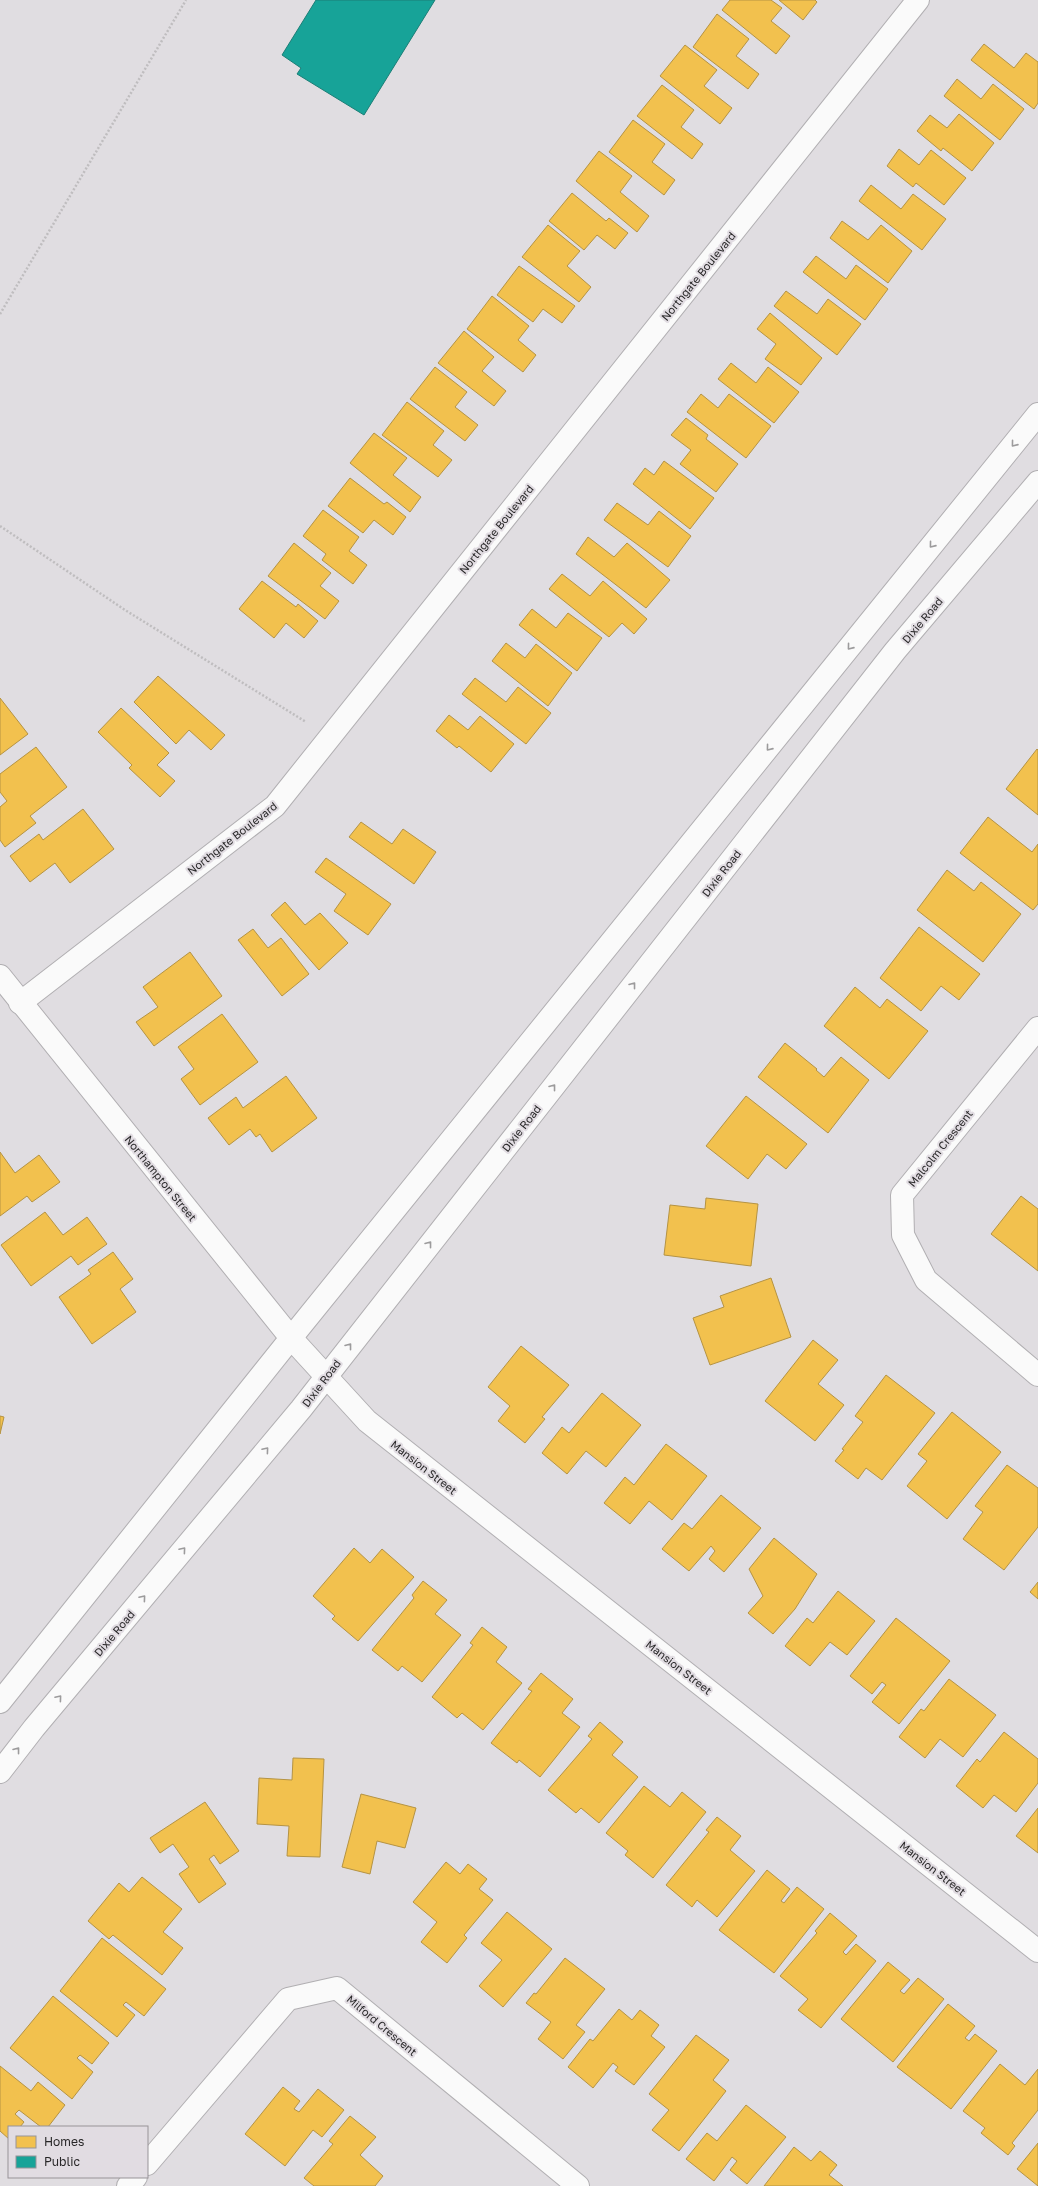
<svg xmlns="http://www.w3.org/2000/svg" width="1038" height="2186" font-family="'Golos Text',sans-serif">
	<style>
		.homes { fill: #f2c14e; stroke: #b59343 }
		.public { fill: #17a398; stroke: #1c7e76 }
		.lines { fill: none; stroke-linecap: round; stroke-linejoin: round }
		.street-casing { stroke: #b1afb2; stroke-width: 24 }
		.secondary-casing { stroke: #b1afb2; stroke-width: 24 }
		.path { stroke: #bfbdbf; stroke-width: 2.5; stroke-dasharray: 2 2; stroke-linecap: butt }
		.street { stroke: #fafafa; stroke-width: 22 }
		.secondary { stroke: #fafafa; stroke-width: 22 }
		.oneway { stroke: #9c9b9c }
		.labels { text-anchor: middle; dominant-baseline: central; stroke-width: 4; stroke-linejoin: round; paint-order: stroke }
		.street-label { font-size: 11px; fill: #282728; stroke: #e1dce2 }
	</style>
	<rect width="100%" height="100%" fill="#e0dde1"/>
	<g class="homes">
		<polygon points="730,0 771,0 782,8 771,21 790,36 776,54 722,10"/>
		<polygon points="779,0 815,0 817,2 803,20"/>
		<polygon points="717,14 749,39 736,56 759,74 748,89 693,47"/>
		<polygon points="984,44 1014,68 1026,53 1038,62 1038,103 1034,109 971,60"/>
		<polygon points="685,45 717,70 704,86 732,108 720,124 660,76"/>
		<polygon points="957,79 981,99 993,84 1024,109 1000,140 944,96"/>
		<polygon points="662,85 694,110 681,127 703,144 692,159 637,116"/>
		<polygon points="959,114 994,143 972,171 943,148 941,151 917,131 930,115 947,128"/>
		<polygon points="633,120 665,144 652,162 675,180 664,195 609,152"/>
		<polygon points="899,149 919,165 931,150 966,178 944,205 916,183 913,187 887,166"/>
		<polygon points="599,151 632,176 620,192 649,216 637,232 576,181"/>
		<polygon points="871,185 901,209 913,194 946,219 922,250 859,201"/>
		<polygon points="572,193 606,221 609,218 628,233 615,249 597,235 584,250 549,221"/>
		<polygon points="842,221 868,240 881,225 912,251 888,283 830,238"/>
		<polygon points="548,225 580,251 567,266 591,287 579,302 522,257"/>
		<polygon points="816,256 846,279 856,265 888,289 865,320 803,272"/>
		<polygon points="519,266 575,306 562,323 543,309 533,322 497,295"/>
		<polygon points="786,291 817,314 828,299 861,324 837,355 774,306"/>
		<polygon points="492,296 529,326 518,340 536,355 523,372 467,329"/>
		<polygon points="770,313 822,358 801,385 765,359 776,344 757,329"/>
		<polygon points="464,331 494,357 482,371 506,391 494,406 438,363"/>
		<polygon points="731,363 756,383 768,367 799,392 774,423 718,379"/>
		<polygon points="435,367 467,392 455,407 478,425 465,441 410,399"/>
		<polygon points="701,394 718,408 729,394 771,426 746,458 687,412"/>
		<polygon points="407,402 444,431 433,445 452,460 438,477 382,435"/>
		<polygon points="686,418 708,435 706,439 738,464 716,492 680,464 691,450 671,435"/>
		<polygon points="374,433 407,458 393,475 421,497 410,512 350,463"/>
		<polygon points="664,461 714,498 690,529 633,484 645,468 654,475"/>
		<polygon points="350,478 384,504 387,502 406,517 393,535 374,520 363,533 328,506"/>
		<polygon points="617,503 648,525 659,511 691,536 668,567 604,520"/>
		<polygon points="323,510 359,537 349,551 367,565 353,584 322,560 326,554 303,536"/>
		<polygon points="588,537 614,557 627,543 670,580 646,608 576,554"/>
		<polygon points="294,543 331,573 320,586 339,601 325,619 268,576"/>
		<polygon points="562,574 590,596 603,581 647,619 634,634 622,623 609,637 549,589"/>
		<polygon points="262,581 296,607 298,604 318,621 304,638 286,623 274,638 239,609"/>
		<polygon points="532,609 556,628 568,613 602,638 577,671 519,625"/>
		<polygon points="506,643 525,658 536,644 572,673 548,706 492,661"/>
		<polygon points="158,676 225,735 211,750 189,730 176,744 134,702"/>
		<polygon points="475,678 506,702 518,687 551,713 526,744 462,694"/>
		<polygon points="0,698 28,734 0,755"/>
		<polygon points="121,708 169,753 157,765 175,781 160,797 129,768 132,765 98,732"/>
		<polygon points="449,715 468,730 480,716 514,744 491,772 459,746 457,748 436,731"/>
		<polygon points="36,747 67,787 30,816 36,823 5,847 0,840 0,807 7,801 0,792 0,774"/>
		<polygon points="1037,749 1038,750 1038,815 1006,789"/>
		<polygon points="83,809 114,849 70,883 55,863 30,882 10,856 39,834 43,840"/>
		<polygon points="988,817 1032,852 1038,844 1038,904 1033,910 960,853"/>
		<polygon points="361,822 392,844 403,829 436,852 414,884 349,837"/>
		<polygon points="326,858 391,904 368,935 334,911 346,894 315,872"/>
		<polygon points="947,870 974,891 981,882 1021,914 983,962 917,910"/>
		<polygon points="285,902 305,925 320,913 348,943 319,970 271,915"/>
		<polygon points="919,927 980,974 959,1000 941,986 921,1011 880,978"/>
		<polygon points="253,929 268,948 281,938 309,974 282,996 238,940"/>
		<polygon points="190,952 222,996 154,1046 136,1022 158,1007 143,987"/>
		<polygon points="855,987 880,1008 887,999 928,1031 889,1079 824,1026"/>
		<polygon points="222,1014 258,1062 200,1105 181,1079 194,1069 178,1047"/>
		<polygon points="785,1043 817,1069 816,1070 824,1077 841,1057 869,1080 828,1133 758,1077"/>
		<polygon points="286,1076 317,1118 272,1152 260,1134 256,1137 250,1129 229,1145 208,1118 236,1097 243,1108"/>
		<polygon points="746,1096 807,1144 786,1169 767,1154 748,1179 706,1146"/>
		<polygon points="0,1152 15,1173 39,1155 60,1182 32,1202 27,1196 0,1216"/>
		<polygon points="1021,1196 1038,1209 1038,1271 991,1234"/>
		<polygon points="706,1198 758,1204 751,1266 664,1255 670,1205 705,1209"/>
		<polygon points="45,1212 63,1235 87,1217 107,1244 78,1265 71,1256 31,1286 1,1245"/>
		<polygon points="113,1252 133,1279 120,1289 136,1312 92,1344 59,1297 91,1274 88,1270"/>
		<polygon points="771,1278 791,1337 710,1365 693,1318 724,1307 720,1296"/>
		<polygon points="813,1340 838,1360 818,1384 844,1405 815,1441 765,1401"/>
		<polygon points="521,1346 569,1385 542,1417 545,1419 525,1443 498,1421 510,1406 488,1387"/>
		<polygon points="886,1375 935,1413 882,1480 866,1468 858,1479 835,1461 844,1450 842,1449 863,1422 855,1416"/>
		<polygon points="602,1393 641,1425 606,1467 586,1451 567,1474 542,1453 562,1427 569,1433"/>
		<polygon points="952,1412 1001,1452 947,1519 907,1486 927,1461 918,1454"/>
		<polygon points="0,1416 4,1417 0,1434"/>
		<polygon points="666,1444 707,1476 672,1520 649,1501 630,1524 604,1503 625,1477 634,1485"/>
		<polygon points="1007,1465 1038,1488 1038,1527 1004,1570 963,1539 983,1512 975,1506"/>
		<polygon points="721,1495 761,1528 724,1572 709,1559 715,1551 711,1546 689,1571 662,1549 684,1523 692,1529"/>
		<polygon points="774,1538 817,1574 795,1609 773,1634 748,1613 763,1596 749,1569"/>
		<polygon points="354,1548 370,1563 382,1549 414,1577 358,1641 332,1619 335,1616 313,1596"/>
		<polygon points="423,1581 447,1600 435,1614 461,1635 422,1682 402,1666 398,1671 372,1650 414,1598 412,1595"/>
		<polygon points="1038,1582 1038,1599 1030,1592"/>
		<polygon points="838,1591 875,1621 847,1655 830,1642 810,1666 785,1646 807,1618 813,1623"/>
		<polygon points="896,1618 950,1661 899,1724 872,1702 886,1685 882,1682 872,1694 850,1676"/>
		<polygon points="482,1627 507,1647 496,1662 522,1683 483,1730 462,1713 457,1718 432,1697 473,1645 470,1643"/>
		<polygon points="541,1673 573,1699 562,1713 580,1727 540,1777 519,1760 517,1763 491,1743 532,1691 528,1689"/>
		<polygon points="949,1679 996,1715 963,1757 940,1739 925,1758 899,1737 921,1709 924,1711"/>
		<polygon points="600,1722 623,1742 612,1755 638,1777 599,1823 581,1808 576,1813 548,1790 592,1739 588,1736"/>
		<polygon points="1004,1732 1038,1759 1038,1783 1016,1812 994,1795 983,1808 956,1786 977,1759 980,1762"/>
		<polygon points="293,1758 324,1759 320,1857 287,1856 289,1826 257,1824 259,1778 292,1780"/>
		<polygon points="644,1786 670,1807 682,1792 706,1812 653,1878 625,1855 628,1851 606,1833"/>
		<polygon points="361,1794 416,1808 405,1848 377,1841 370,1874 342,1867"/>
		<polygon points="205,1802 239,1851 220,1864 214,1855 209,1859 226,1884 199,1903 179,1874 189,1867 173,1844 160,1853 150,1838"/>
		<polygon points="1038,1808 1038,1853 1016,1836"/>
		<polygon points="717,1817 741,1836 730,1850 755,1871 717,1917 697,1900 692,1907 666,1885 709,1832 706,1830"/>
		<polygon points="446,1862 460,1874 468,1864 487,1879 479,1889 493,1900 464,1935 467,1938 447,1963 421,1942 437,1922 413,1902"/>
		<polygon points="767,1870 790,1889 781,1901 784,1903 797,1887 824,1909 774,1973 719,1930"/>
		<polygon points="142,1877 182,1909 163,1932 183,1948 162,1975 113,1935 109,1939 88,1921 119,1883 129,1892"/>
		<polygon points="507,1912 552,1949 503,2007 479,1986 502,1960 481,1943"/>
		<polygon points="830,1913 857,1936 843,1952 846,1955 856,1944 876,1961 821,2028 798,2010 808,1999 780,1976 817,1933 815,1931"/>
		<polygon points="102,1938 166,1989 144,2016 126,2002 123,2005 135,2015 117,2037 60,1991"/>
		<polygon points="565,1958 605,1989 576,2025 585,2032 563,2059 538,2039 551,2022 526,2003 534,1993 536,1994"/>
		<polygon points="888,1962 910,1980 900,1991 904,1994 918,1978 944,1999 893,2062 841,2019"/>
		<polygon points="53,1996 109,2043 92,2064 80,2055 77,2058 93,2072 72,2099 10,2048"/>
		<polygon points="948,2004 975,2026 965,2038 969,2041 975,2034 997,2051 951,2109 897,2067"/>
		<polygon points="619,2009 632,2020 640,2010 659,2025 651,2036 665,2047 634,2085 615,2071 618,2067 613,2063 593,2088 568,2067 590,2039 593,2041"/>
		<polygon points="696,2035 729,2060 713,2080 726,2091 679,2151 652,2130 669,2110 649,2094"/>
		<polygon points="1000,2064 1025,2085 1038,2069 1038,2110 1012,2143 1015,2146 1008,2155 981,2133 985,2128 963,2111"/>
		<polygon points="0,2066 31,2091 38,2082 65,2105 48,2127 41,2127 19,2110 15,2114 24,2122 20,2127 9,2127 9,2139 0,2131"/>
		<polygon points="283,2087 300,2101 294,2109 299,2112 318,2089 344,2110 322,2137 313,2130 285,2166 245,2134"/>
		<polygon points="746,2105 786,2137 747,2184 730,2170 737,2161 732,2157 714,2181 686,2159 707,2133 717,2141"/>
		<polygon points="350,2116 376,2137 360,2155 383,2176 375,2186 314,2186 304,2178 333,2144 329,2141"/>
		<polygon points="1038,2143 1038,2186 1017,2169"/>
		<polygon points="794,2147 811,2161 820,2151 837,2165 829,2175 843,2186 764,2186"/>
	</g>
	<polygon class="public" points="316,0 435,0 364,115 297,74 301,68 282,55"/>
	<g class="lines">
		<defs>
			<g id="street">
				<polyline points="0,976 291,1338 367,1421 1038,1951"/>
				<polyline points="20,1003 275,806 918,0"/>
				<polyline points="1038,1028 902,1195 903,1235 926,1280 1038,1375"/>
				<polyline points="147,2164 288,1999 337,1988 578,2186"/>
				<polyline points="128,2186 136,2177"/>
			</g>
			<g id="secondary">
				<polyline points="0,1702 291,1338 1038,414"/>
				<polyline points="0,1772 34,1728 301,1409 895,651 1038,482"/>
			</g>
		</defs>
		<use href="#street" class="street-casing"/>
		<use href="#secondary" class="secondary-casing"/>
		<g class="path">
			<polyline points="0,314 186,0"/>
			<polyline points="0,526 125,610 306,722"/>
		</g>
		<use href="#street" class="street"/>
		<use href="#secondary" class="secondary"/>
	</g>
	<defs><path id="oneway-chevron" d="M-2-3.5L2.5 0L-2 3.5" fill="none" stroke-width="1.6" stroke-linecap="round" stroke-linejoin="round"/></defs>
	<g class="oneway">
		<use href="#oneway-chevron" transform="translate(1014 444) rotate(129)"/>
		<use href="#oneway-chevron" transform="translate(932 545) rotate(129)"/>
		<use href="#oneway-chevron" transform="translate(850 647) rotate(129)"/>
		<use href="#oneway-chevron" transform="translate(769 748) rotate(129)"/>
		<use href="#oneway-chevron" transform="translate(633 985) rotate(-52)"/>
		<use href="#oneway-chevron" transform="translate(553 1087) rotate(-52)"/>
		<use href="#oneway-chevron" transform="translate(429 1244) rotate(-52)"/>
		<use href="#oneway-chevron" transform="translate(349 1346) rotate(-52)"/>
		<use href="#oneway-chevron" transform="translate(266 1450) rotate(-50)"/>
		<use href="#oneway-chevron" transform="translate(183 1550) rotate(-50)"/>
		<use href="#oneway-chevron" transform="translate(143 1598) rotate(-50)"/>
		<use href="#oneway-chevron" transform="translate(59 1698) rotate(-50)"/>
		<use href="#oneway-chevron" transform="translate(17 1750) rotate(-52)"/>
	</g>
	<g class="labels">
		<g class="street-label">
			<text transform="translate(698 276) rotate(-51)">Northgate Boulevard</text>
			<text transform="translate(496 529) rotate(-51)">Northgate Boulevard</text>
			<text transform="translate(922 620) rotate(-50)">Dixie Road</text>
			<text transform="translate(232 838) rotate(-38)">Northgate Boulevard</text>
			<text transform="translate(721 873) rotate(-52)">Dixie Road</text>
			<text transform="translate(521 1128) rotate(-52)">Dixie Road</text>
			<text transform="translate(940 1148) rotate(-51)">Malcolm Crescent</text>
			<text transform="translate(161 1178) rotate(51)">Northampton Street</text>
			<text transform="translate(321 1383) rotate(-53)">Dixie Road</text>
			<text transform="translate(424 1467) rotate(38)">Mansion Street</text>
			<text transform="translate(114 1633) rotate(-50)">Dixie Road</text>
			<text transform="translate(679 1667) rotate(38)">Mansion Street</text>
			<text transform="translate(933 1868) rotate(38)">Mansion Street</text>
			<text transform="translate(382 2025) rotate(40)">Milford Crescent</text>
		</g>
	</g>
	<rect x="8" y="2126" width="140" height="52" fill="#e1dce2" stroke="#979498"/>
	<rect x="16" y="2136" width="20" height="12" fill="#f2c14e" stroke="#979498"/>
	<text x="44" y="2146" font-size="12" fill="#282728">Homes</text>
	<rect x="16" y="2156" width="20" height="12" fill="#17a398" stroke="#979498"/>
	<text x="44" y="2166" font-size="12" fill="#282728">Public</text>
</svg>
